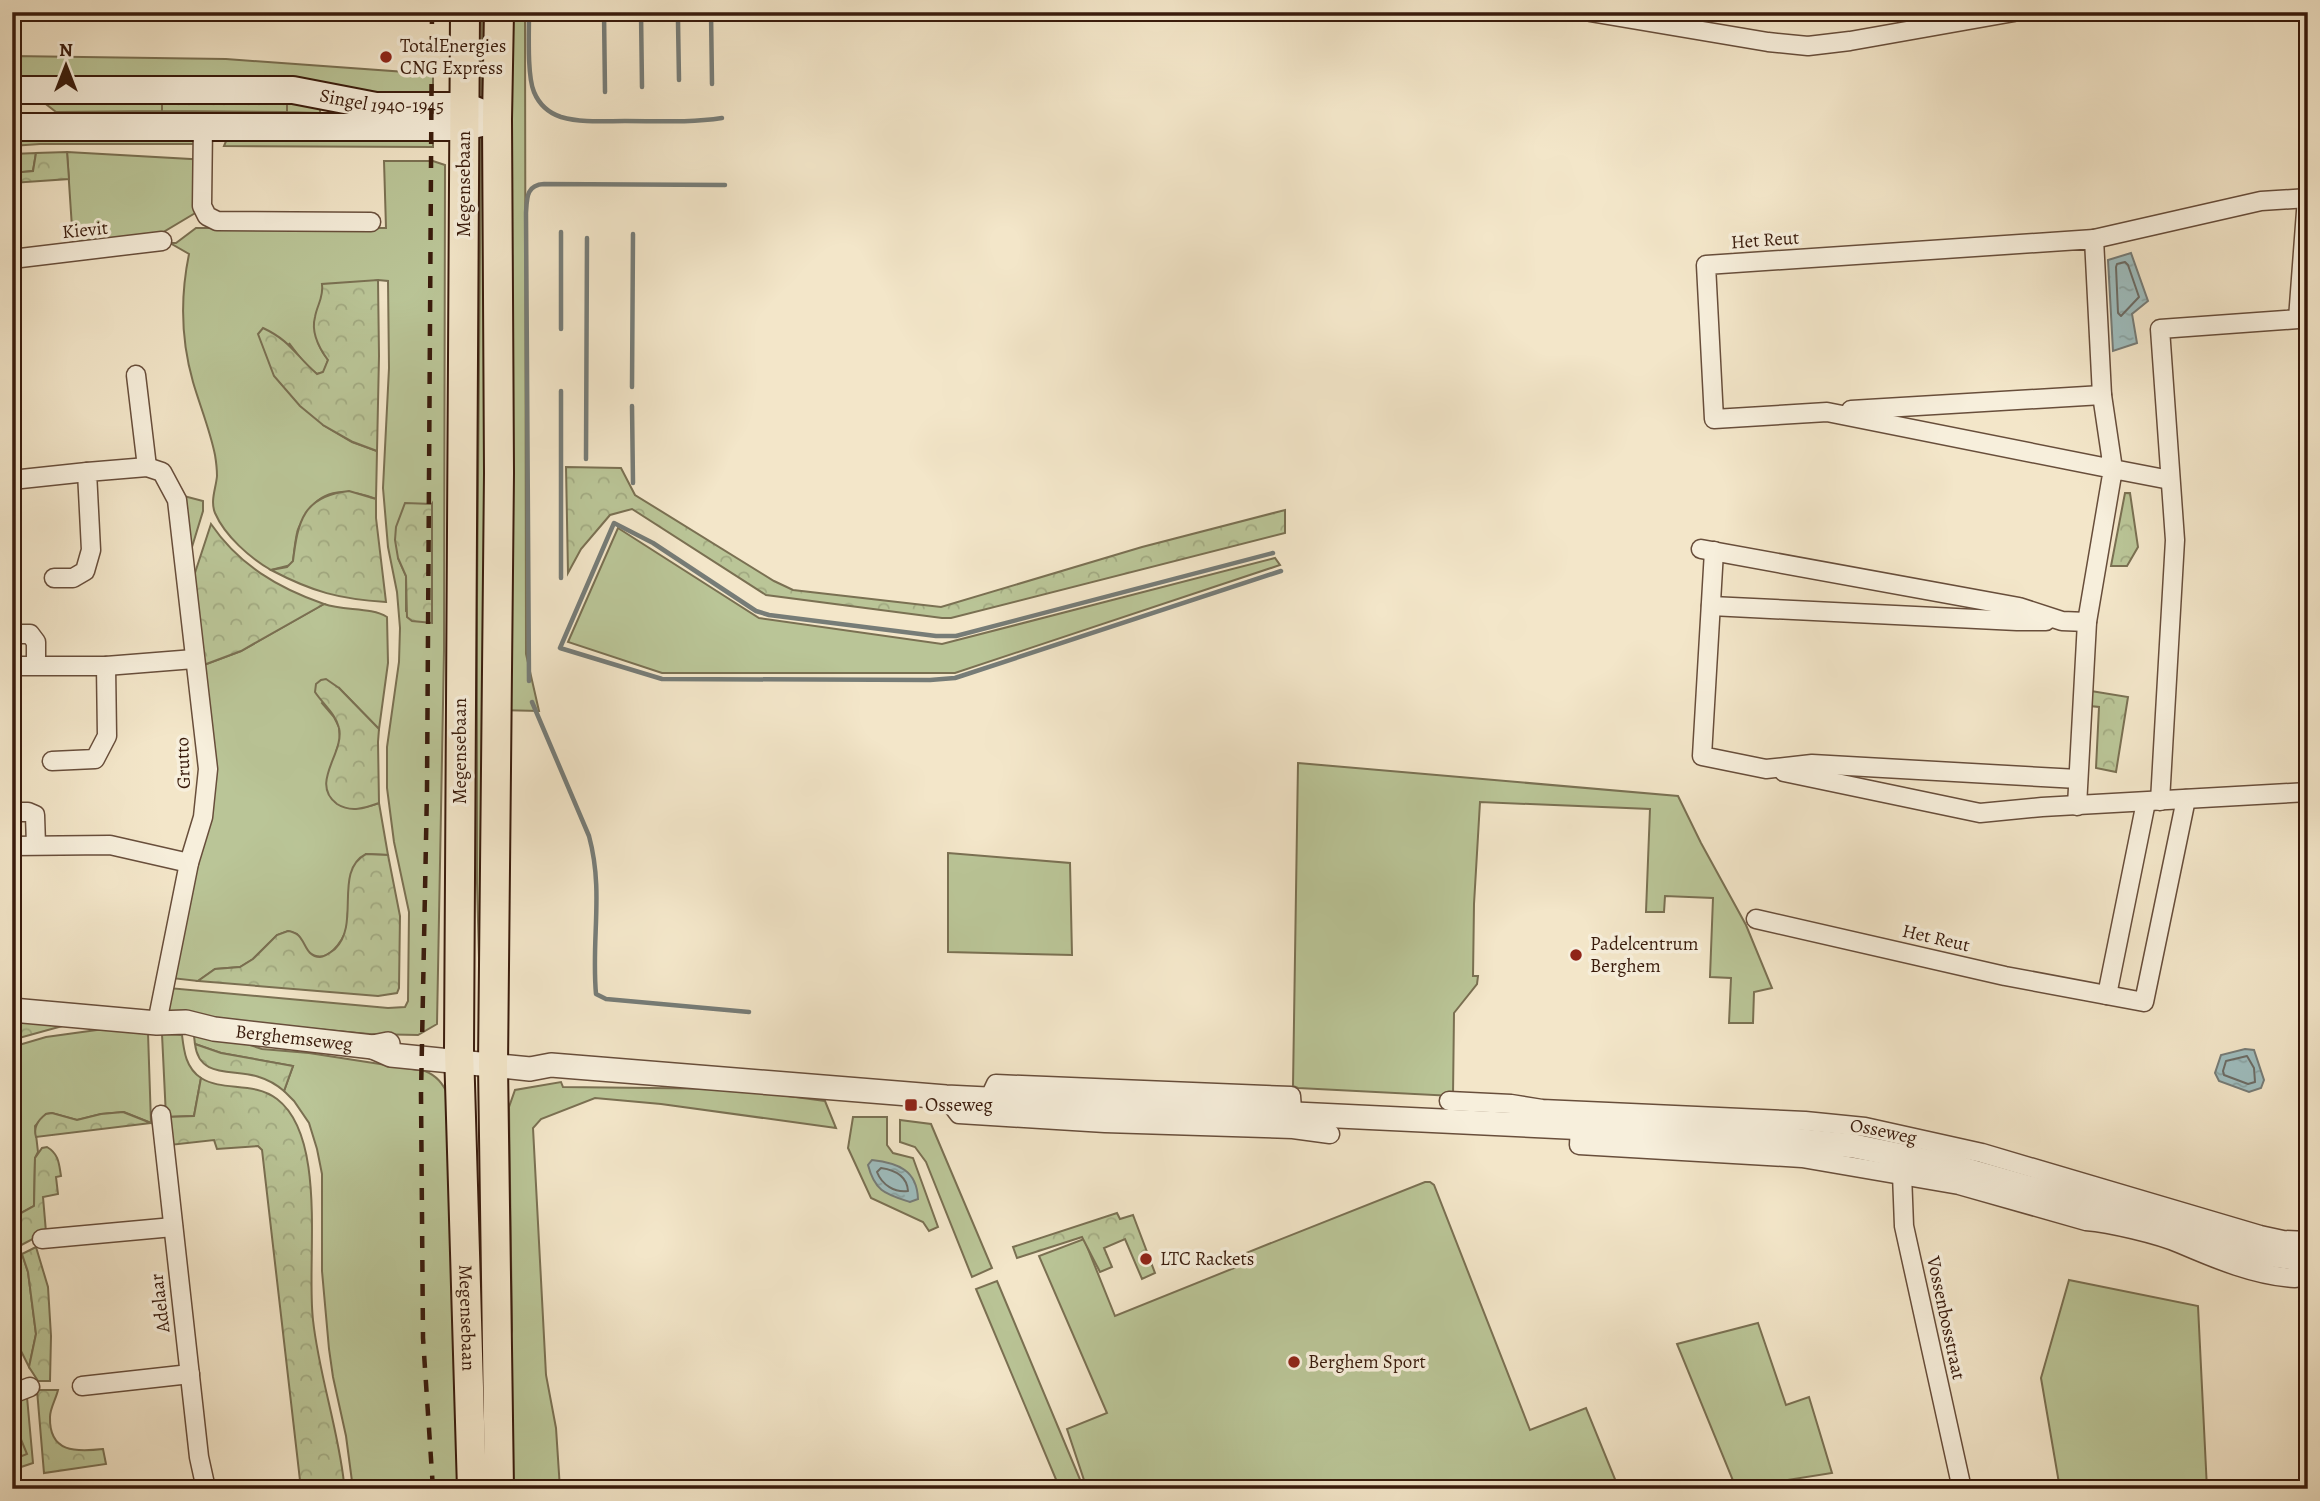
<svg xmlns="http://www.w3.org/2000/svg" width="2320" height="1501" font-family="Alegreya,serif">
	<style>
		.grass { fill: #bac597; stroke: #7a7052; stroke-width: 2; fill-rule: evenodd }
		.forest { fill: url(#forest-crowns); stroke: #7a7052; stroke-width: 2 }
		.water { fill: url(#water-ripples); stroke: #767c77; stroke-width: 2 }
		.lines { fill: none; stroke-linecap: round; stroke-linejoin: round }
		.shore { stroke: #6c6c65; stroke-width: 2 }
		.stream { stroke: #767c77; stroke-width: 4.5 }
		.minor-casing { stroke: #684e3b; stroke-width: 21 }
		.tertiary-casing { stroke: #684e3b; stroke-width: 26 }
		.secondary-casing { stroke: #391b0c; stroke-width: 30 }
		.primary-casing { stroke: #391b0c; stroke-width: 32 }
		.minor { stroke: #f7efdc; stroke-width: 18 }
		.tertiary { stroke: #f7efdc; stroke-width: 23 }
		.secondary { stroke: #f7efdc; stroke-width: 26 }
		.primary { stroke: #f3e6c9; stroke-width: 28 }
		.rail { stroke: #391b0c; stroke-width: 4.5; stroke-dasharray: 12 12; stroke-linecap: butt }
		.poi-dot { fill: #8f2418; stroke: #f7efdc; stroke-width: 2.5 }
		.labels { text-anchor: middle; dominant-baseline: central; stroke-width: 7; stroke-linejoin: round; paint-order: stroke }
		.poi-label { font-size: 19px; fill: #391b0c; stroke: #f7efdc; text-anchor: start }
		.street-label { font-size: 19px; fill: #391b0c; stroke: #f7efdc }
	</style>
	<defs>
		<pattern id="forest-crowns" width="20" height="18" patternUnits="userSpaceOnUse" patternTransform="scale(1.75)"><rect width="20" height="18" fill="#bac597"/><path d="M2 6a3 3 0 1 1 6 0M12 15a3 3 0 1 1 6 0" fill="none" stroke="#a1a981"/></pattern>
		<pattern id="water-ripples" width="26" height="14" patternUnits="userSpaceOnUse" patternTransform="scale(1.75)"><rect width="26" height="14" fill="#9ebdbe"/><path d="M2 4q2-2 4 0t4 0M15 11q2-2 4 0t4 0" fill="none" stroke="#89a2a2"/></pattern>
	</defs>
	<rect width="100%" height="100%" fill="#f3e6c9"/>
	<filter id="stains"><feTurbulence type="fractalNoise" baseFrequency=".00286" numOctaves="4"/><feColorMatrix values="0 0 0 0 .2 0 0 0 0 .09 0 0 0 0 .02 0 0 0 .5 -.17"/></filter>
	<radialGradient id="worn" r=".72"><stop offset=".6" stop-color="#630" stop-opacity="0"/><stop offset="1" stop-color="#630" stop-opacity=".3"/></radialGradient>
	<g class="grass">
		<polygon points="482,12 525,12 526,654 539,711 495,710 480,995 477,883 477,602"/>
		<polygon points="12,56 226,59 433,74 433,97 12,78"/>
		<polygon points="162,92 162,111 56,112 42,101"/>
		<polygon points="287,96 320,104 320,113 287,112"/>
		<polygon points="231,129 433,131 433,147 224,146"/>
		<polygon points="12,136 195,140 196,144 40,144 12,146"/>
		<polygon points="67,152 208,160 207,206 160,234 73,243"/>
		<polygon points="36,153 33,171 12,173 12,154"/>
		<path d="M384,161h49l12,4 -1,486 -7,373 -19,11 -49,-1 -182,-17 -23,-5 5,-24 219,20 17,-1 3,-6 1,-89 -15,-70 -7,-54v-41l12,-85 1,-34 -3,-36 -9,-45 -5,-59 6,-120 -1,-87 -10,-1 -55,13c-8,27 -14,42 5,67l-4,12 -7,2 -12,-10 -16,-21 34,82 29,17 25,9 -1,48c-27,-10 -53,-12 -69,14 -3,7 -9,13 -10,20 -2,9 -3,19 -4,28l-2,4 -20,5c-21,-12 -46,-34 -56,-57 -5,-12 1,-25 2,-37 0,-7 -1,-15 -2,-21 -5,-25 -15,-49 -22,-73 -12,-42 -13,-84 -4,-128l-19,-11h6l20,-15h190zM432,504v118l-26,-11v-35l-8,-18z"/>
		<polygon points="180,495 203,501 203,511 188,560"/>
		<polygon points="618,528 759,618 942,644 1275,558 1280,565 955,673 662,673 568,642"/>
		<path d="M324,604c20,7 47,3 63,13l1,46 -9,66 -40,-41 -17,15 12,14 5,10 1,13 -4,12 -1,50c16,9 27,7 44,1l9,52 -22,-1c-6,18 -15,38 -18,57 -1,6 0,11 -1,16 -4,14 -21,40 -38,25 -5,-4 -8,-12 -12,-18l-9,-3 -11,4 -24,24 -13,8 -25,2 -17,12 -27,-3 31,-135 -1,-177 40,-15z"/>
		<polygon points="1298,763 1678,796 1701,843 1746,925 1772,988 1754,992 1753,1023 1729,1023 1731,978 1710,977 1713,898 1665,896 1664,912 1646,912 1650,809 1480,802 1474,904 1473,976 1478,976 1477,984 1454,1013 1453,1096 1298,1088 1293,1086"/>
		<polygon points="948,853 1070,863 1072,955 948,952"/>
		<polygon points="104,1029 148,1033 151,1123 124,1112 101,1114 77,1120 52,1113 46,1114 35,1126 38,1152 35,1158 34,1206 12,1218 12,1047 46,1037"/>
		<path d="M162,1034l20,1c2,17 4,33 19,43l-7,38 -28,1z"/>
		<path d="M194,1036l35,2 33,11 47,4 116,18c12,5 17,12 23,23l15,395h-110l-7,-53 -13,-59 -4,-28 -7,-78v-97l-5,-25 -8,-26 -15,-22 -10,-10 9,-25 -72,-13 -26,-9z"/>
		<polygon points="561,1082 563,1087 737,1089 825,1101 836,1128 661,1104 595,1098 541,1119 533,1128 546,1375 556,1428 560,1489 507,1489 505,1371 512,1330 509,1107 515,1090"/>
		<polygon points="853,1117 887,1117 887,1145 893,1153 913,1158 938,1227 929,1231 923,1222 871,1198 848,1148"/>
		<polygon points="900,1120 931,1124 992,1268 972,1277 926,1162 915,1147 900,1142"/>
		<polygon points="1425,1182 1430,1182 1434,1185 1530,1430 1586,1408 1619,1489 1087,1489 1067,1429 1107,1413 1039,1256 1084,1239 1115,1316 1249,1262 1246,1253"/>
		<polygon points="22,1254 28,1272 36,1334 29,1367 12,1333 12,1261"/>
		<polygon points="2069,1280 2198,1306 2207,1489 2060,1489 2041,1378"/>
		<polygon points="997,1281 1084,1489 1060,1489 976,1289"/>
		<polygon points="1758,1323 1786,1405 1809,1397 1832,1473 1736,1488 1677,1344"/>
		<polygon points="27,1397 33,1463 12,1470 12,1400"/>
	</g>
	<g class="forest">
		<polygon points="162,92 287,96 287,112 162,111"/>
		<polygon points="67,152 69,179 12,183 12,173 33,171 36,153"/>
		<path d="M378,280l1,76 -2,95 -24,-9 -30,-17 -23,-19 -26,-30 -16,-42 5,-6c28,13 32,27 54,46l6,-2 5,-12c-9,-12 -17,-28 -13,-43 2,-12 9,-20 7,-33z"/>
		<polygon points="566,467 621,468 635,495 774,581 793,590 941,607 1142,547 1285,510 1285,533 951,618 942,618 766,595 632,509 610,515 581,549 568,573"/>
		<path d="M349,491l27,8v19l10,84c-47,-3 -73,-10 -115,-32l16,-3 6,-6c5,-40 10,-65 56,-70z"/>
		<polygon points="2125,493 2130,493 2138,547 2127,566 2111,566"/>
		<polygon points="405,503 432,504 432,623 412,621 407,617 406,576 398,558 395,540 396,527"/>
		<path d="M211,524c28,41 67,64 113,80l-83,47 -40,15 -10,-81z"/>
		<path d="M326,679l13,9 40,41 -1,13 1,61c-14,5 -28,10 -42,1 -28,-21 8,-51 2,-76 -3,-14 -17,-25 -24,-36l1,-8 5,-4z"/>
		<polygon points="2091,691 2128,697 2116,772 2096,768 2099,707 2090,706"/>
		<path d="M366,854l22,1 12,61 -1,72 -2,5 -19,3 -180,-15 17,-12 25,-2 13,-8 24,-24 11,-4c2,0 8,2 10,4 8,7 8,22 22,22 5,0 11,-5 15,-8 26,-25 -2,-78 31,-95z"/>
		<polygon points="12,1020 66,1025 12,1040"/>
		<path d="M195,1044l26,9 72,13 -9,25c-7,-6 -15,-11 -25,-14 -24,-9 -60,3 -64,-33z"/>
		<path d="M201,1078c22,14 52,3 76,21 51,39 29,163 36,221 6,55 25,108 31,163l-7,6h-36l-39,-339 -4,-4 -41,3 -3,-9 -44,5 -4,-28 28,-1z"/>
		<path d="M123,1112l28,11 -115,14c-3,-10 2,-17 10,-23l6,-1 25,7 24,-6z"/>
		<path d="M47,1147c12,7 12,17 14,29l-5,1 2,17 -15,3 3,35 -34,18v-32l22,-12 1,-48 7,-10z"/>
		<polygon points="1117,1213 1120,1219 1133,1215 1155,1273 1142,1279 1125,1239 1104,1248 1112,1267 1100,1272 1082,1237 1017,1258 1013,1247"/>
		<polygon points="36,1247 48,1287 51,1336 50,1381 38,1381 29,1367 36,1334 28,1272 22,1254"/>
		<path d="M37,1390h21c-2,9 -8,18 -8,27 -1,36 26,35 53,32l3,15 -62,9z"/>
		<polygon points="20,1437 27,1454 12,1460 12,1440"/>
	</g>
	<g class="water">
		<polygon points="2131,253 2148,301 2132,314 2137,343 2113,351 2108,260"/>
		<polygon points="2245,1049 2254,1050 2264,1080 2261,1088 2249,1092 2219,1081 2215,1073 2221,1055"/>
		<path d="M872,1160c26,3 45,10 46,39l-8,3c-24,-8 -35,-10 -42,-37z"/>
	</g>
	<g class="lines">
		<g class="shore">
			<polygon points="2125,262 2128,265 2139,297 2121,316 2118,313 2116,267 2117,264"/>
			<polygon points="2247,1056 2254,1068 2255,1082 2248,1084 2224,1075 2223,1071 2226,1061"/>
			<path d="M881,1168c14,2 26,8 27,23 -13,2 -26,-6 -31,-19z"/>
		</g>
		<g class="stream">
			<path d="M529,12c0,20 -2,64 5,80 5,12 15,21 27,25 21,6 43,4 64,4 32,0 65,2 97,-3"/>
			<polyline points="604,12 605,92"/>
			<polyline points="641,12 642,87"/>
			<polyline points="711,12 712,84"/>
			<polyline points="678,21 679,80"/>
			<polyline points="561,232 561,329"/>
			<polyline points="632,387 633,234"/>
			<polyline points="632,406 633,483"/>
			<polyline points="586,459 587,238"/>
			<polyline points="1273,553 956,636 936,636 769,615 756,611 653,543 614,523 560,648 662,679 930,680 955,678 1281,571"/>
			<polyline points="561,578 561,391"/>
			<path d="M529,681l-3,-468c1,-15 0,-28 18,-29l181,1"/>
			<path d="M532,702l57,134c15,55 2,103 7,158l10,5 143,13"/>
		</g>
		<defs>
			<g id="minor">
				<polyline points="1590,12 1768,42 1808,46 1850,41 2014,12"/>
				<polyline points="203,125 202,206 207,216 217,221 371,222"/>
				<polyline points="2094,239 2261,201 2308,198"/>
				<polyline points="12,259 162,241"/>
				<polyline points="136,375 147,467"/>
				<polyline points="1851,410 2102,395"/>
				<polyline points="12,480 87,472"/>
				<polyline points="1701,549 2019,607 2062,621 2087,622"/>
				<polyline points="1714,551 1702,756 1766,769 1812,764 2078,779"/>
				<polyline points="54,578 73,578 85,571 91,550 87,472 147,467 162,472 177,500 208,769 203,817 189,863 157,1023"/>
				<polyline points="1711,606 2017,621 2046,621"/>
				<polyline points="12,634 30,634 36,642 36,665"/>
				<polyline points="12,666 106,666 194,659"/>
				<polyline points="52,761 95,759 107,736 106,666"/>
				<polyline points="1784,772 1980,813 2042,807 2308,792"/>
				<polyline points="2160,801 2175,540 2160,329 2298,319 2307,198"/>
				<polyline points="2077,806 2087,622 2113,469 2102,395 2094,239 1706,265 1714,419 1827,412 2113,469 2170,480"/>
				<polyline points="12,812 28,812 35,815 36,845"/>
				<polyline points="12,846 110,845 189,863"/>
				<polyline points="1756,919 2005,976 2144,1002 2186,799"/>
				<polyline points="2107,995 2146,802"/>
				<polyline points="946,1097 959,1114 1105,1123 1293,1129 1330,1134"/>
				<polyline points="989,1099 996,1084 1291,1096 1293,1123"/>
				<path id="s1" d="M1449,1101l62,3 31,5 263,12 60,6 117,26 278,82 23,5 25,1"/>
				<polyline points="161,1115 199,1457 206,1489"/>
				<path d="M1580,1126l-1,19 223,13 157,27 127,36c24,2 72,13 95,23 35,15 75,32 114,34l13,-17"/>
				<polyline points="1905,1163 1902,1174 1904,1226 1962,1489"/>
				<polyline points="42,1239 173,1227"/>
				<polyline points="82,1386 190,1374"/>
				<polyline points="12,1394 30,1387"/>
			</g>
			<g id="tertiary">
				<path id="s2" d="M12,1010l145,13 29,-1 28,7 159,18 15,-3"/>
				<polyline points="373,1047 391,1055 530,1069 551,1065 946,1097 1752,1136 1854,1146 1956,1167 2259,1253 2308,1260"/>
			</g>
			<g id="secondary">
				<path id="s3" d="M12,90h281l83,16h89l32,13"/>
				<polyline points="12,127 464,127 485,122"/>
			</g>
			<g id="primary">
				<path id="s4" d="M465,12l-6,1038 13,439"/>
				<polyline points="499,12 497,119 499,473 493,1065 499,1489"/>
			</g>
		</defs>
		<use href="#minor" class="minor-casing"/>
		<use href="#tertiary" class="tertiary-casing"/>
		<use href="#secondary" class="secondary-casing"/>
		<use href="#primary" class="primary-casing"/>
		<use href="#minor" class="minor"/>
		<use href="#tertiary" class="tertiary"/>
		<use href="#secondary" class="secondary"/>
		<use href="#primary" class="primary"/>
		<polyline class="rail" points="432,12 427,790 421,1094 423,1338 433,1489"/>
	</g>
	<g class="poi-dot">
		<circle cx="386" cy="57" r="7"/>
		<circle cx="1576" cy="955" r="7"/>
		<rect x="904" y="1098" width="14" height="14" rx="3.5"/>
		<circle cx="1146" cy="1259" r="7"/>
		<circle cx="1294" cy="1362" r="7"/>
	</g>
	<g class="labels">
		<g class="poi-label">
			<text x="400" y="46">TotalEnergies<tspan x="400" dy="22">CNG Express</tspan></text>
			<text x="1590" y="944">Padelcentrum<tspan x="1590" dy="22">Berghem</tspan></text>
			<text x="925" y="1105">Osseweg</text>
			<text x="1160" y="1259">LTC Rackets</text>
			<text x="1308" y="1362">Berghem Sport</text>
		</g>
		<g class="street-label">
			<text stroke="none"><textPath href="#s3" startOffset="371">Singel 1940-1945</textPath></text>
			<text transform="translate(464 184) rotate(-90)">Megensebaan</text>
			<text transform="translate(85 230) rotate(-6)">Kievit</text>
			<text transform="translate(1765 240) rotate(-4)">Het Reut</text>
			<text transform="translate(460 751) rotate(-90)">Megensebaan</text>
			<text transform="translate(183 763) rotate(-92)">Grutto</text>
			<text transform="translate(1936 938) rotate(13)">Het Reut</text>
			<text stroke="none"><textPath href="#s2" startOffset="284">Berghemseweg</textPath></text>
			<text stroke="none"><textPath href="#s1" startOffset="436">Osseweg</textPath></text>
			<text transform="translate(160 1303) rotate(-97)">Adelaar</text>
			<text stroke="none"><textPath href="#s4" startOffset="1306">Megensebaan</textPath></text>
			<text transform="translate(1946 1318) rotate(78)">Vossenbosstraat</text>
		</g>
	</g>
	<rect width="2320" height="1501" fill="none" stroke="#f3e6c9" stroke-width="42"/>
	<rect x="14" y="14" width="2292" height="1473" fill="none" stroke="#391b0c" stroke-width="3.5"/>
	<rect x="21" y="21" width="2278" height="1459" fill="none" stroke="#391b0c" stroke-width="2"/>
	<g transform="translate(66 66)" stroke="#f7efdc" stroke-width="5" paint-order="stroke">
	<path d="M0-5L12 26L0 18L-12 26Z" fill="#391b0c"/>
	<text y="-10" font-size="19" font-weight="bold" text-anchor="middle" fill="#391b0c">N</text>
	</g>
	<rect width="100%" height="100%" filter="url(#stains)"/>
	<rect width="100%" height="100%" fill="url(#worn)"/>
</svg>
